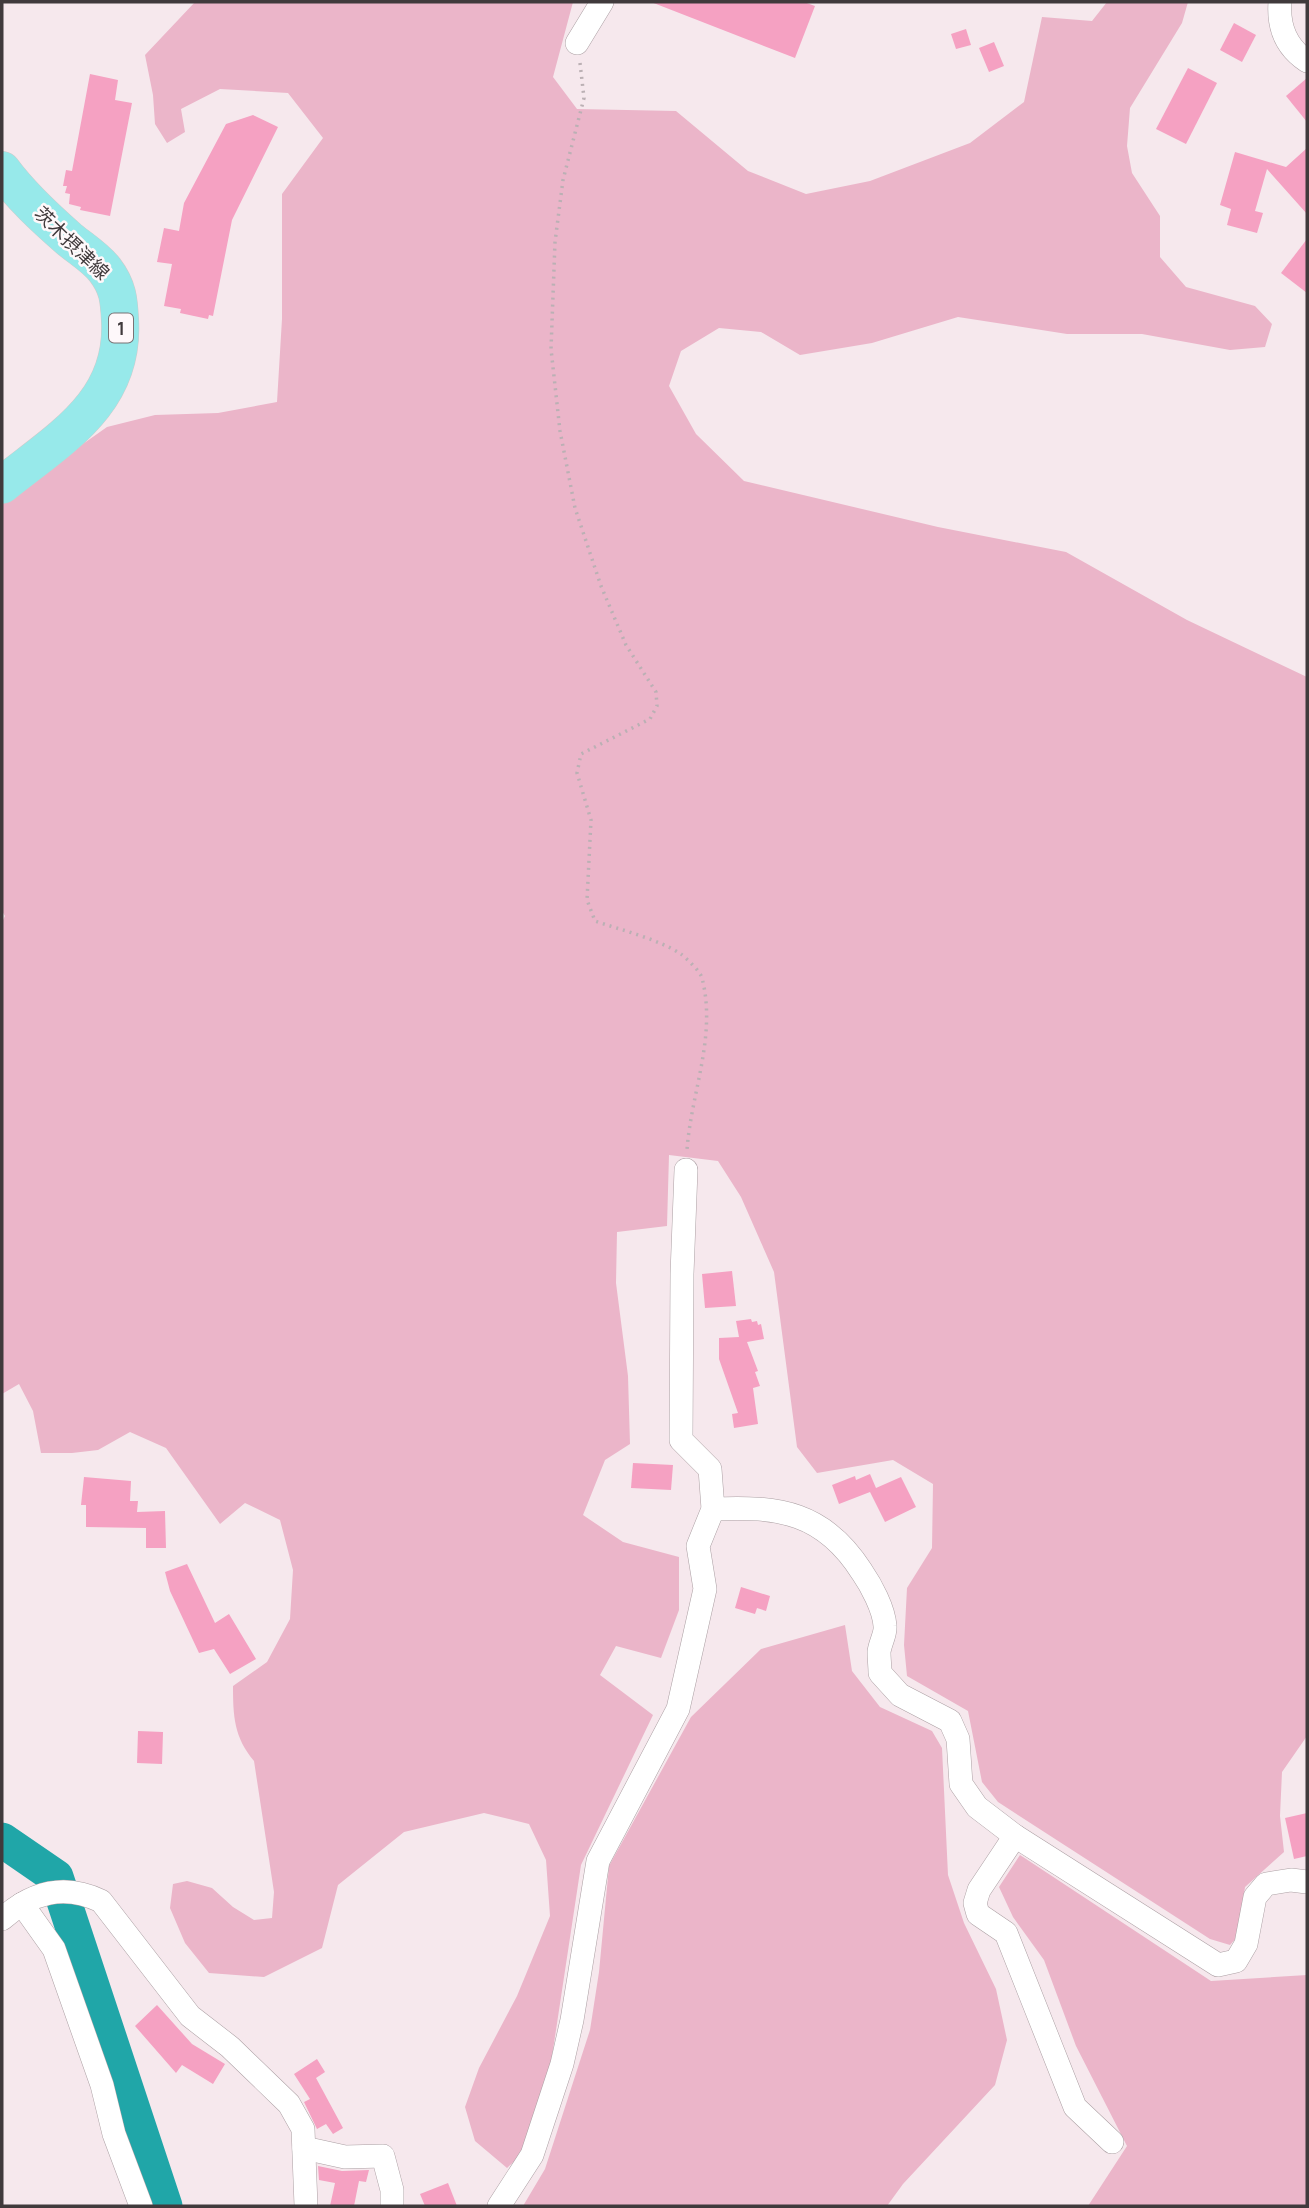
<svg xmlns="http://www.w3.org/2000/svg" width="1309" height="2208" viewBox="0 0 1309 2208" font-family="Manrope,'Noto Sans JP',sans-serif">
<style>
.green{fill:#ebb5c9}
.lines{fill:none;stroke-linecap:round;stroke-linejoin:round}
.river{stroke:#20a6a8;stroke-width:35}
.building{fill:#f5a1c2}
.street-casing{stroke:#aca0a4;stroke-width:24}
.primary-casing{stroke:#cdcccc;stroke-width:38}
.path{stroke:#bbb0b4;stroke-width:3.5;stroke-dasharray:2 5;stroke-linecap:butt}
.street{stroke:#fff;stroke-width:23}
.primary{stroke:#97e9ea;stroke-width:37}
.labels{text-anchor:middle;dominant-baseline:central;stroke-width:5;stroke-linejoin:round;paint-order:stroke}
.shield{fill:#fef8fa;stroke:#797375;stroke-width:2}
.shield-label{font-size:18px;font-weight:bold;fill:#403a3c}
.street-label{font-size:19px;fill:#403a3c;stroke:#fef8fa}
</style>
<rect width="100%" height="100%" fill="#f6e8ed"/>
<g class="green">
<path d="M 195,2 L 573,2 L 553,77 L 577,109 L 676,111 L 748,171 L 806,194 L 870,181 L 970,143 L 1024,102 L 1042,17 L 1092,21 L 1107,2 L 1188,2 L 1182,23 L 1130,108 L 1127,146 L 1132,173 L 1160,216 L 1160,257 L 1186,287 L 1255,306 L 1272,324 L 1265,347 L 1230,350 L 1142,334 L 1067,334 L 958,317 L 872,343 L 800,355 L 761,332 L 719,328 L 681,351 L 669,386 L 696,434 L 744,481 L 938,527 L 1066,552 L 1187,620 L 1307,677 L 1307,1736 L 1282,1772 L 1280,1816 L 1284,1852 L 1245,1887 L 1238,1936 L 1230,1945 L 1210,1939 L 998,1802 L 982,1782 L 968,1711 L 907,1676 L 904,1645 L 907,1588 L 932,1548 L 933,1484 L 893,1460 L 817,1473 L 797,1447 L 774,1272 L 741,1197 L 718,1161 L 669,1155 L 667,1226 L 617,1232 L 616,1283 L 628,1376 L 630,1444 L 605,1460 L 583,1515 L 623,1542 L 679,1557 L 679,1610 L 661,1658 L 616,1646 L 600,1675 L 653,1715 L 581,1865 L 551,2063 L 520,2156 L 507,2168 L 475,2141 L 465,2107 L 479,2068 L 517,1996 L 550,1916 L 546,1860 L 529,1824 L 484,1813 L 404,1832 L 338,1885 L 322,1948 L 264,1977 L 209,1973 L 185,1943 L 170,1908 L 173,1884 L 187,1881 L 212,1888 L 233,1907 L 254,1920 L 272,1918 L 274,1892 L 254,1761 C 234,1737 233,1716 233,1686 L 267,1662 L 290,1619 L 293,1570 L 280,1520 L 245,1503 L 220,1524 L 166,1448 L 130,1432 L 98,1450 L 72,1453 L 41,1453 L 33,1411 L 19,1384 L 2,1394 L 2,922 L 5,916 L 2,911 L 2,501 L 107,427 L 155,415 L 218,413 L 277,402 L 282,319 L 282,194 L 323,138 L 288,93 L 220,89 L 181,109 L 185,132 L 167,143 L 155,124 L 153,95 L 145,55 Z"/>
<polygon points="845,1625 852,1671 880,1707 932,1731 942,1748 948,1875 964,1923 996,1989 1007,2040 995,2085 903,2184 887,2206 523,2206 545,2169 590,2030 599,1972 609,1866 691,1717 761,1649"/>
<polygon points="1020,1855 1211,1981 1307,1975 1307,2206 1088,2206 1127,2146 1076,2046 1044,1960 1013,1917 999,1887"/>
</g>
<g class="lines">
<polyline class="river" points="2,1840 56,1877 165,2206"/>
</g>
<g class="building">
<polygon points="651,2 804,2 815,6 795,58"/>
<polygon points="1234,23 1256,35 1242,62 1220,50"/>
<polygon points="966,29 971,45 956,49 951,34"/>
<polygon points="994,42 1004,66 989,72 979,48"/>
<polygon points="1188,68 1217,83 1186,144 1156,129"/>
<polygon points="90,74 118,80 115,100 132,103 110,216 80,210 81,207 69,204 70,194 65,193 67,186 63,186 66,170 72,171"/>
<polygon points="1307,78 1307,122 1286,96"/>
<polygon points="253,115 278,127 232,220 213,316 209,315 208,319 180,313 181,309 164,306 172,264 157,262 164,228 179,231 184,203 226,124"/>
<polygon points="1307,148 1307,214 1267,169 1255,211 1263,213 1257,233 1227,225 1231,209 1220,205 1235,152 1286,167"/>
<polygon points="1307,239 1307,293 1281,273"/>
<polygon points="732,1271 736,1306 705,1308 702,1274"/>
<polygon points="751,1319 752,1322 757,1321 758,1325 761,1324 764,1339 747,1342 758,1371 755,1372 760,1386 753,1388 758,1424 734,1428 732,1414 738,1413 719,1359 719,1338 739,1337 736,1321"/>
<polygon points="633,1463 673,1465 671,1490 631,1488"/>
<polygon points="870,1474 876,1488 901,1477 916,1507 885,1522 870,1492 839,1504 832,1485 855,1476 856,1480"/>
<polygon points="84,1477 131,1481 130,1501 138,1501 137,1512 165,1511 166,1548 146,1548 146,1528 86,1527 86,1505 81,1505"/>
<polygon points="187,1564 215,1623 229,1614 256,1659 230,1674 214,1649 199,1653 170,1591 165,1572"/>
<polygon points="741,1587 770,1596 766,1611 757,1608 755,1614 735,1608"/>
<polygon points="138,1731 163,1732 162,1764 137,1763"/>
<polygon points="1307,1813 1307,1856 1294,1859 1285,1818"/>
<polygon points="157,2005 192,2044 225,2064 213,2084 182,2065 176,2073 135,2026"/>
<polygon points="317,2059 325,2072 316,2078 343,2128 333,2134 326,2124 317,2129 304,2102 310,2099 294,2074"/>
<polygon points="318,2166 342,2171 369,2170 366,2182 359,2181 354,2206 330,2206 335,2183 319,2180"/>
<polygon points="448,2183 457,2206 425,2206 420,2194"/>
</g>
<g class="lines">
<g class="street-casing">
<g id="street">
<path d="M 1280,2 C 1278,27 1286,47 1307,61"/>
<polyline points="577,43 602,2"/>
<path d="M 713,1509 C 779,1506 824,1512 862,1572 C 871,1585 884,1609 885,1626 C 886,1634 880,1643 879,1652 C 879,1659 880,1666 880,1673 L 900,1695 L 950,1721 L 958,1739 L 961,1784 L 977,1807 L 1015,1836 L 1218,1965 L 1236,1961 L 1246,1944 L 1255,1897 L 1266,1884 L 1291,1880 L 1307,1882"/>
<polyline points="1015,1836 979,1890 975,1903 978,1914 1006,1933 1075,2107 1112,2142"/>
<polyline points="22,1904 54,1949 102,2085 114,2134 141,2206"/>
<path d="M 2,1919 C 32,1892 64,1883 101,1901 L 190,2016 L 230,2047 L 289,2104 L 303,2129 L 306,2206"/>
<polyline points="304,2148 345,2157 383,2156 392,2190 392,2206"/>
<polyline points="499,2206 532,2155 562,2064 572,2020 598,1861 678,1709 705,1589 698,1546 713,1509 710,1469 681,1440 682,1274 686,1170"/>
</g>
</g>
<g class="primary-casing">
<path id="primary" d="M 2,170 C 21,196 45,218 69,239 C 81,249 96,258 105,270 C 118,287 119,300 120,320 C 125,403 59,439 2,485"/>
</g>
<path class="path" d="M 580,63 L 584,98 L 563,180 L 555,242 L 551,349 L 560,431 L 575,508 L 601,586 L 626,645 L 656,692 L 657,706 L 650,719 L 581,754 L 577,773 L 591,820 L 587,900 L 595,921 C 621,930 658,939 681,954 C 687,959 700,971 702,978 C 717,1036 691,1093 687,1150"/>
<use href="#street" class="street"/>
<use href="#primary" class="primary"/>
</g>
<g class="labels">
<rect class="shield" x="109" y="313.5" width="24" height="29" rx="5"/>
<g class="shield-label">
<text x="121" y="328">1</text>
</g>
<g class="street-label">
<text transform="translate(72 243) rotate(44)">茨木摂津線</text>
</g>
</g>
<rect width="1309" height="2208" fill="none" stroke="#403a3c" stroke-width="7"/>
</svg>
